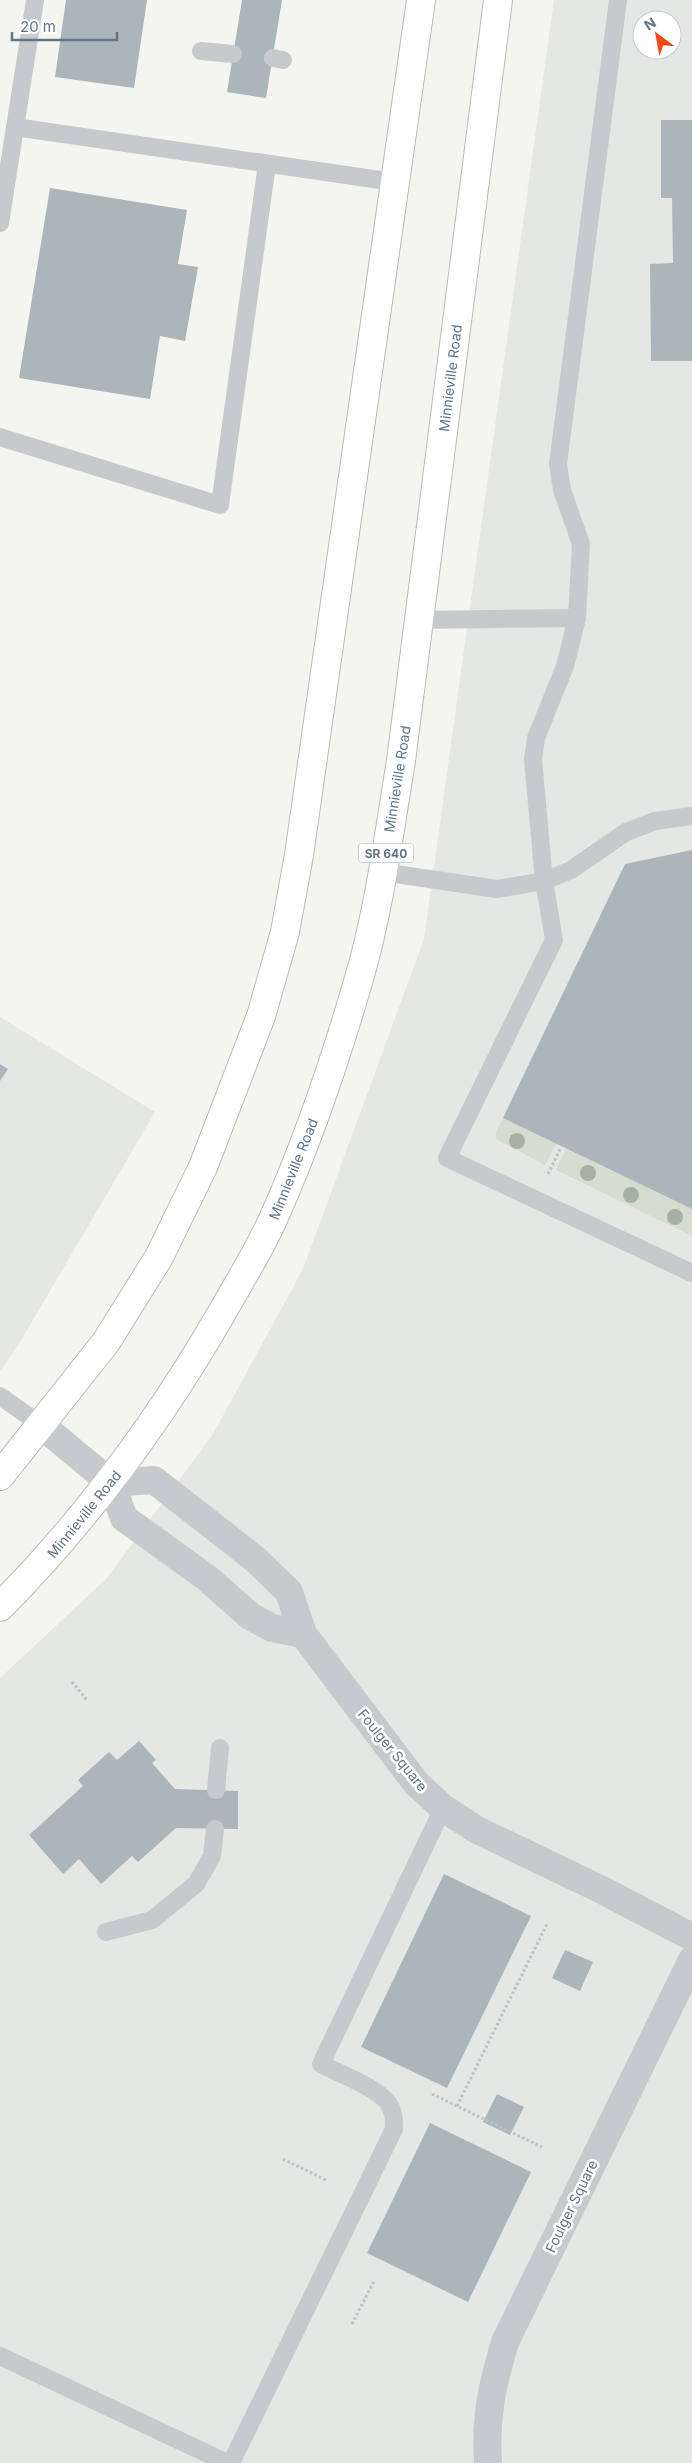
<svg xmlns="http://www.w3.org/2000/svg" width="692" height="2463" viewBox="0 0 692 2463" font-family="Inter,sans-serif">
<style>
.built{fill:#e5e7e4;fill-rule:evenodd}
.green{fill:#d5ddd1}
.building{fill:#acb5ba}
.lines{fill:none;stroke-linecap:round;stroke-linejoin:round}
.primary-casing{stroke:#b7bbbf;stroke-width:30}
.path{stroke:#bdc0c2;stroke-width:3;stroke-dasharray:2.5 2.5;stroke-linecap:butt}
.lane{stroke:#c7cacd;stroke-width:18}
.street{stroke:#c7cacd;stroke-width:28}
.primary{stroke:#fff;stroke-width:28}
.tree{fill:#a6b2a1}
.labels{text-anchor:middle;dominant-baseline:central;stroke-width:5;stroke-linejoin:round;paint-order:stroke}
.shield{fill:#fff;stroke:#909eaa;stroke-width:1}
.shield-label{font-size:12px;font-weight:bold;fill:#617585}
.street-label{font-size:14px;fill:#617585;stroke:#fff}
</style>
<rect width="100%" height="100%" fill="#f5f5f0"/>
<g class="built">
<path d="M 554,0 L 692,0 L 692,2463 L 0,2463 L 0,1678 L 107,1578 L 213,1434 L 303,1269 L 424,939 ZM 642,20 L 672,20 L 672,50 L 642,50 Z"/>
<polygon points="0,1017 155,1112 20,1342 0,1371"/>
</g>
<g class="green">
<polygon points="503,1118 556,1144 545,1165 496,1139 496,1132"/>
<polygon points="566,1149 692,1209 692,1236 556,1170"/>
</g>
<g class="building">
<polygon points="66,0 147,0 134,88 55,77"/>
<polygon points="242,0 282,0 266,98 227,92"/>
<polygon points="661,120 692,120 692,361 651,361 650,264 673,263 672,198 661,198"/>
<polygon points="50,188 187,210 178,264 198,267 185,341 160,336 150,399 19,378"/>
<polygon points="692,850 692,1209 503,1118 625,864"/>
<polygon points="0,1064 8,1069 0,1081"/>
<polygon points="139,1741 156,1760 152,1763 175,1789 238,1791 238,1829 176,1828 138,1862 132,1856 101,1884 79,1859 63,1874 29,1835 83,1786 78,1780 109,1752 117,1760"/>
<polygon points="444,1874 531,1916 447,2088 361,2047"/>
<polygon points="565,1950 593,1962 580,1991 552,1978"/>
<polygon points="497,2094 524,2107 510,2135 483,2122"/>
<polygon points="430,2123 531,2172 468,2302 367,2253"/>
</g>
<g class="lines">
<g class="primary-casing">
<g id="primary">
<polyline points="0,1476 106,1342 159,1257 203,1167 261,1016 285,932 299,855 421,0"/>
<path d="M 0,1607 C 89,1517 161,1419 224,1309 C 241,1279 260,1249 274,1217 C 308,1141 335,1061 358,982 C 379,912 389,833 401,761 L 498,0"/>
</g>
</g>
<g class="path">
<polyline points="548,1174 561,1147"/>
<polyline points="72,1682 88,1701"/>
<polyline points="432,2094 542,2147"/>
<polyline points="457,2106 548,1922"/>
<polyline points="283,2159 326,2180"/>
<polyline points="352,2324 374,2281"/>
</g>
<g class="lane">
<polyline points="618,0 558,464 562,490 581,544 577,618 565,666 536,738 533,759 544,881 554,940 447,1158 692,1273"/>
<polyline points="201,51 233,54"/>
<polyline points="273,58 283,60"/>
<polyline points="15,127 394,182"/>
<polyline points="0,223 35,0"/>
<polyline points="0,437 220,505 267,164"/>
<polyline points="419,620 577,618"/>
<polyline points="382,872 497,889 544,881 571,870 626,832 655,821 692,816"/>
<polyline points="0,1396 41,1425"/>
<polyline points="216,1790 220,1748"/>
<polyline points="106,1932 152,1920 196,1884 212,1856 215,1829"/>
<polyline points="0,2356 227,2463"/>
<path d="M 231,2463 L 394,2129 C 394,2119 394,2111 388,2103 C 378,2088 338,2073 321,2064 L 443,1808"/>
</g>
<g class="street">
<polyline points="41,1425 111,1483 124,1518 207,1578 250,1616 272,1628 303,1634"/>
<polyline points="111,1483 154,1480 255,1559 289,1592 303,1634 416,1783 443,1808 477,1830 602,1890 692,1937"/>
<path d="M 488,2463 C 485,2417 492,2386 505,2342 L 692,1960"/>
</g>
<use href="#primary" class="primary"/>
</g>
<g class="tree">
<circle cx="517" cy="1141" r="8"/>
<circle cx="588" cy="1173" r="8"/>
<circle cx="631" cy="1195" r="8"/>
<circle cx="675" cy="1217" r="8"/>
</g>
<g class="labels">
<rect class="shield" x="358.5" y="843.5" width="55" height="19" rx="4"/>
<g class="shield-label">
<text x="386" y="853">SR 640</text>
</g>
<g class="street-label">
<text transform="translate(450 378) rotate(-83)">Minnieville Road</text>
<text transform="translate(397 779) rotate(-81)">Minnieville Road</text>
<text transform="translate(293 1169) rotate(-68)">Minnieville Road</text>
<text transform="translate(84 1514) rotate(-51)">Minnieville Road</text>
<text transform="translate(393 1750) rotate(51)">Foulger Square</text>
<text transform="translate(571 2206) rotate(-64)">Foulger Square</text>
</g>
</g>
<g transform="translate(657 35) rotate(328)"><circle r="24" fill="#ffffff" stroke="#c0c8ce"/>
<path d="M0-4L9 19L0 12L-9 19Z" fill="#f54711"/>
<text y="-8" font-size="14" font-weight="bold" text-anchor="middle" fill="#617585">N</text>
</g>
<path d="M12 32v8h105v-8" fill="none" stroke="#617585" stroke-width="2.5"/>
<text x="20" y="32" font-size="15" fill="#617585" stroke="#ffffff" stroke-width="4" paint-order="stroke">20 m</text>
</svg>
